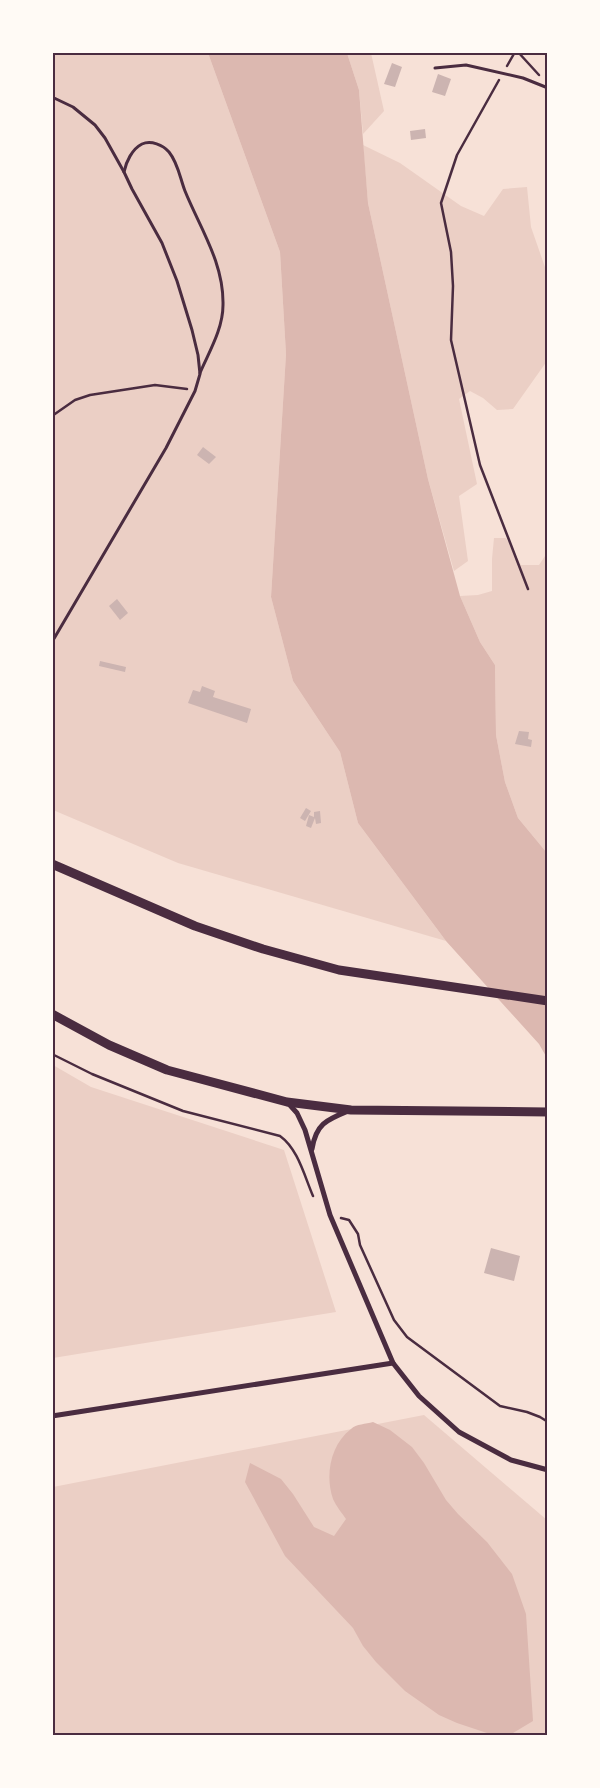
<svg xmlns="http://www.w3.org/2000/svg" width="600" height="1788" viewBox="0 0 600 1788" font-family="Ubuntu,sans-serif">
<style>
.green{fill:#ebcfc5}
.water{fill:#dcb8b0}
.building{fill:#ccb4b1}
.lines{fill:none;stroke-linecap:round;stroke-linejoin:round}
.path{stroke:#4a2c40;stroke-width:2.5}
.service{stroke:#4a2c40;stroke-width:3}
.minor{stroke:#4a2c40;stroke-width:5}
.secondary{stroke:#4a2c40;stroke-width:9}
.neatline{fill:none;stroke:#4a2c40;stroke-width:2}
</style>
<rect width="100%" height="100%" fill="#f7e1d7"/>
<g class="green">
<polygon points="52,53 208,53 280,252 286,354 271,597 293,681 340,752 358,823 446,941 178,863 53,810"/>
<polygon points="347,53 371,53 384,111 363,134 359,90"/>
<polygon points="363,145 400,163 461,206 484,216 503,189 527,187 531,227 547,273 547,361 513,409 497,410 483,398 470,391 459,399 477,484 459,496 468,561 454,571 428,479 368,203"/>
<polygon points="494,538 506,538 521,565 539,565 547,553 547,853 518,818 505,782 496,735 495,665 480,642 460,596 478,595 492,591 492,559"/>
<polygon points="53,1065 91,1087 284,1150 336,1312 53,1358"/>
<polygon points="424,1415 547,1520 547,1735 53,1736 53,1487"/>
</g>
<g class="water">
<polygon points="208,53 347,53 359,90 368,203 428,479 460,596 480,642 495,665 496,735 505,782 518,818 547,853 547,1058 539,1044 446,941 358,823 340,752 293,681 271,597 286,354 280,252"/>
<path d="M 373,1422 L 390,1430 L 412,1447 L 424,1463 L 446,1500 L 458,1514 L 487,1542 L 512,1574 L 526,1614 L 533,1721 L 513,1733 L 493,1735 L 457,1723 L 439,1715 L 405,1691 L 376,1662 L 363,1646 L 353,1628 L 285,1556 L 245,1482 L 250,1463 L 281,1479 L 293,1494 L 314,1527 L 334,1536 L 346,1519 C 342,1513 336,1506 333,1499 C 325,1476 330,1445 351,1429 C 356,1424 366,1424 373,1422 Z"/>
</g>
<g class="building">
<polygon points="392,63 402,67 395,87 384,84"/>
<polygon points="438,74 451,79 445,96 432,92"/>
<polygon points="425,129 426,138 411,140 410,131"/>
<polygon points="203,447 216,457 209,464 197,455"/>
<polygon points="117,599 128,613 120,620 109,606"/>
<polygon points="100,661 126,667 125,672 99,666"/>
<polygon points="202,686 215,691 213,697 251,709 247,723 188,703 193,690 200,692"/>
<polygon points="519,731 529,732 528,739 532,740 531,747 515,744"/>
<polygon points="306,808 311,811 305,821 300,818"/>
<polygon points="320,811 321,823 316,824 315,818 311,828 306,826 309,815 314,817 314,812"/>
<polygon points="491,1248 520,1256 514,1281 484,1273"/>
</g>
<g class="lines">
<g class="path">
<polyline points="518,52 539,75"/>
<polyline points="507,66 515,52"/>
<polyline points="499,80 457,155 441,203 451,252 453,286 451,340 480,465 528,589"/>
<polyline points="52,416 75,400 90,395 155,385 187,389"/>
<path d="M 52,1054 L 92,1074 L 183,1111 L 280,1136 C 298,1149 304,1175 313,1196"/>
<polyline points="341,1218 349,1220 358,1234 360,1245 394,1320 407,1337 500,1406 527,1412 540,1417 548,1422"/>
</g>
<g class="service">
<polyline points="435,68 466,65 523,78 548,88"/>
<polyline points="52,97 73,107 95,125 105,138 124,172 132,189 162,243 177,281 192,330 198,355 200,374 195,391 166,448 52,642"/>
<path d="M 124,172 C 126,162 132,149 142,144 C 151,140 163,145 169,152 C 178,163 180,178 185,191 C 200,228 224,263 223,305 C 223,329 209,352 200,373"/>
</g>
<g class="minor">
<polyline points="288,1103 297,1113 305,1130 330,1215 393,1363 419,1396 459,1432 511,1460 548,1470"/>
<path d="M 312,1149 C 316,1124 326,1120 348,1111"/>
<polyline points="52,1416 393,1363"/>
</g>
<g class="secondary">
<polyline points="52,864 195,926 263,949 339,970 548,1001"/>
<polyline points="52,1014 109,1045 167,1070 287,1102 351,1110 548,1112"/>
</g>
</g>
<rect width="600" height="1788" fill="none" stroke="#fffaf5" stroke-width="108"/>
<rect x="54" y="54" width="492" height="1680" class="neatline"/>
</svg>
